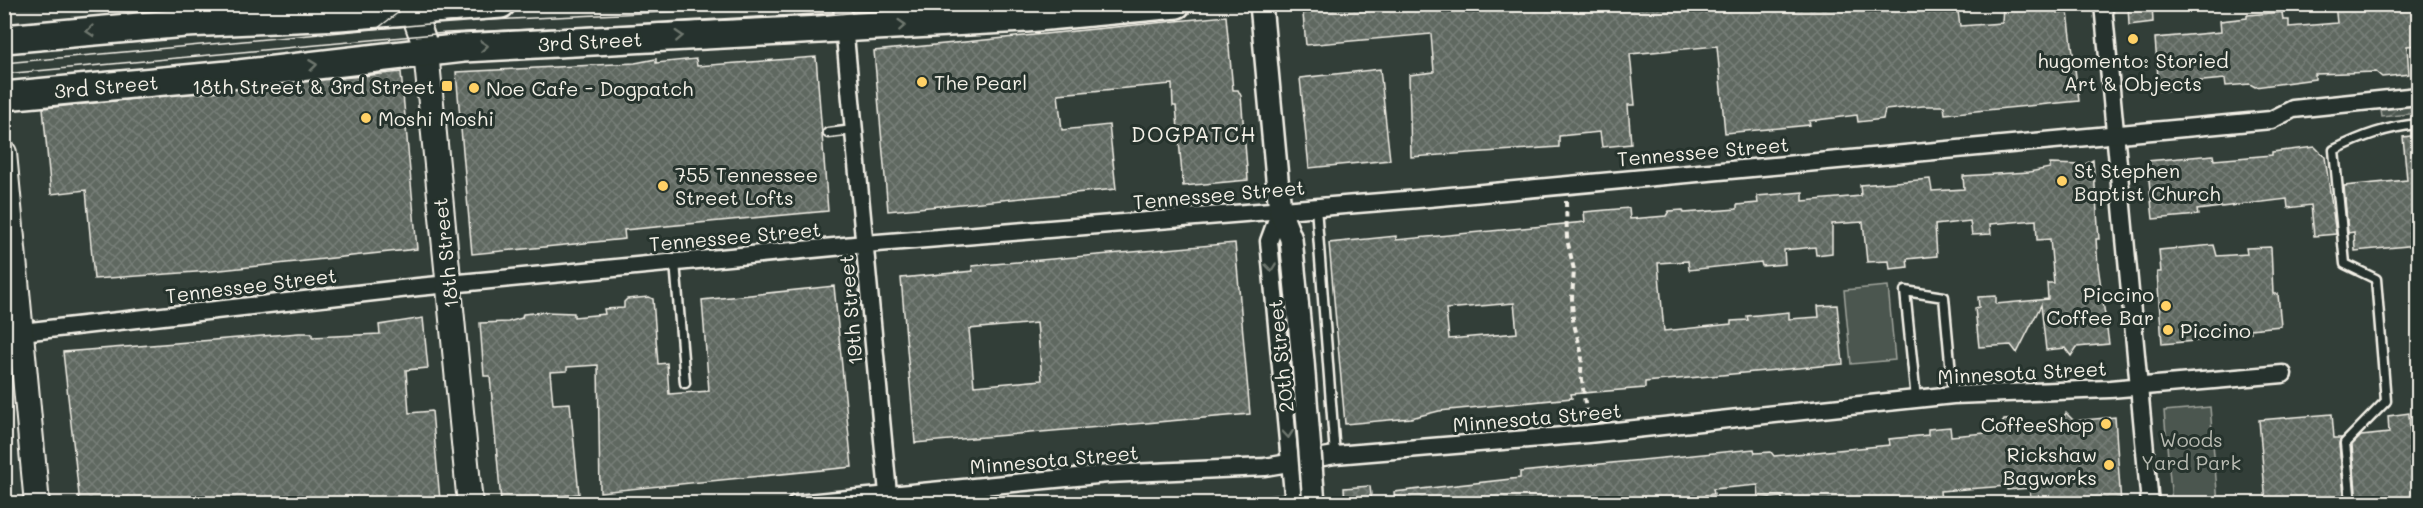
<svg xmlns="http://www.w3.org/2000/svg" width="2423" height="508" viewBox="0 0 2423 508" font-family="Mali,sans-serif">
<style>
.park{fill:#4c564f;stroke:#a0a49c;stroke-width:1.5}
.garden{fill:url(#garden-furrows);stroke:#a0a49c;stroke-width:1.5}
.building{fill:url(#building-cross-hatch);stroke:#f4f1e8;stroke-width:1.5;fill-rule:evenodd}
.lines{fill:none;stroke-linecap:round;stroke-linejoin:round}
.service-casing{stroke:#f4f1e8;stroke-width:13}
.minor-casing{stroke:#f4f1e8;stroke-width:21}
.tertiary-casing{stroke:#f4f1e8;stroke-width:26}
.secondary-casing{stroke:#f4f1e8;stroke-width:28}
.primary-casing{stroke:#f4f1e8;stroke-width:32}
.path{stroke:#f4f1e8;stroke-width:4;stroke-dasharray:6 4.5;stroke-linecap:butt}
.service{stroke:#26332d;stroke-width:8}
.minor{stroke:#26332d;stroke-width:16}
.tertiary{stroke:#26332d;stroke-width:21}
.secondary{stroke:#26332d;stroke-width:24}
.primary{stroke:#26332d;stroke-width:27}
.tram{stroke:#f4f1e8;stroke-width:1.5}
.tertiary-bridge-casing{stroke:#f4f1e8;stroke-width:26;stroke-linecap:butt}
.tertiary-bridge{stroke:#26332d;stroke-width:21}
.oneway{stroke:#6e766e}
.poi-dot{fill:#ffd166;stroke:#26332d;stroke-width:2}
.labels{text-anchor:middle;dominant-baseline:central;stroke-width:6;stroke-linejoin:round;paint-order:stroke}
.street-label{font-size:20px;fill:#f4f1e8;stroke:#26332d}
.poi-label{font-size:20px;fill:#f4f1e8;stroke:#26332d;text-anchor:start}
.park-label{font-size:20px;fill:#b9bbb2;stroke:#26332d}
.neighbourhood-label{font-size:21px;letter-spacing:1.5px;fill:#f4f1e8;stroke:#26332d}
</style>
<defs>
<pattern id="garden-furrows" width="10" height="10" patternUnits="userSpaceOnUse" patternTransform="scale(1.5)"><rect width="10" height="10" fill="#4c564f"/><path d="M-1 1l2-2M0 10L10 0M9 11l2-2" fill="none" stroke="#666f68"/></pattern>
<pattern id="building-cross-hatch" width="8" height="8" patternUnits="userSpaceOnUse" patternTransform="scale(1.5)"><rect width="8" height="8" fill="#5f6861"/><path d="M0 0l8 8M0 8l8-8" fill="none" stroke="#777e78"/></pattern>
</defs>
<rect width="100%" height="100%" fill="#323e38"/>
<filter id="ink" filterUnits="userSpaceOnUse"><feTurbulence type="fractalNoise" baseFrequency=".0167" numOctaves="2"/><feDisplacementMap in="SourceGraphic" scale="12" xChannelSelector="R" yChannelSelector="G"/><feConvolveMatrix kernelMatrix="1 2 1 2 8 2 1 2 1" color-interpolation-filters="sRGB"/></filter>
<g filter="url(#ink)">
<g class="park">
<polygon points="1888,286 1895,360 1851,364 1844,290"/>
<polygon points="2210,407 2218,503 2172,503 2164,411"/>
<polygon points="1285,494 1285,503 1198,503"/>
</g>
<polygon class="garden" points="2418,106 2418,113 2382,117 2381,110"/>
<g class="building">
<polygon points="1302,4 1957,4 1960,26 2002,23 2003,4 2057,4 2057,13 2068,12 2079,101 1945,114 1944,106 1923,106 1885,110 1883,119 1858,122 1857,115 1809,121 1810,125 1725,133 1717,46 1630,54 1635,105 1628,105 1631,144 1602,147 1600,132 1559,136 1559,147 1411,157 1409,75 1434,72 1431,34 1306,45"/>
<polygon points="2128,4 2152,4 2153,22 2129,25"/>
<polygon points="2335,4 2418,4 2418,45 2407,46 2409,74 2382,77 2376,72 2315,74 2315,79 2255,87 2250,84 2226,86 2225,79 2181,83 2182,90 2159,91 2155,38 2221,32 2220,21 2247,18 2247,15 2282,12 2283,20 2289,20 2289,27 2337,23"/>
<polygon points="1226,16 1233,90 1238,90 1241,96 1248,180 1183,186 1176,106 1173,106 1172,84 1058,94 1062,130 1109,125 1116,189 888,211 874,51"/>
<polygon points="816,57 828,211 624,230 625,239 472,254 456,72 635,63 656,59 656,63 696,59 697,66"/>
<polygon points="1380,69 1390,160 1309,168 1300,78"/>
<polygon points="401,72 417,249 211,271 94,279 86,190 51,194 43,108"/>
<polygon points="2418,135 2418,245 2355,251 2354,232 2348,233 2344,186 2407,180 2403,137"/>
<polygon points="2315,147 2325,157 2336,234 2314,236 2311,205 2288,208 2287,199 2197,210 2198,215 2153,219 2147,161 2213,155 2214,160 2272,155 2272,152"/>
<path d="M 2093,160 L 2098,225 L 2099,239 L 2096,239 L 2098,266 L 2109,344 L 2077,347 L 2071,356 L 2065,348 L 2046,350 L 2041,305 L 2017,353 L 2011,345 L 1979,347 L 1975,308 L 1979,307 L 1978,297 L 1996,296 L 1996,304 L 2048,299 L 2047,283 L 2054,283 L 2050,239 L 2037,240 L 2036,220 L 1990,224 L 1991,234 L 1972,235 L 1970,221 L 1935,225 L 1937,256 L 1907,259 L 1908,267 L 1890,269 L 1889,261 L 1867,262 L 1863,222 L 1832,224 L 1832,253 L 1816,255 L 1815,247 L 1784,250 L 1785,264 L 1762,266 L 1761,262 L 1689,270 L 1688,261 L 1658,263 L 1664,331 L 1731,324 L 1731,321 L 1748,320 L 1747,316 L 1789,312 L 1789,319 L 1819,317 L 1818,306 L 1837,305 L 1843,364 L 1645,382 L 1645,388 L 1571,394 L 1572,398 L 1439,411 L 1411,418 L 1345,424 L 1329,243 L 1396,236 L 1396,240 L 1585,222 L 1584,212 L 1629,208 L 1630,219 L 1666,216 L 1669,211 L 1683,210 L 1684,213 L 1737,209 L 1737,205 L 1758,203 L 1757,196 L 1803,192 L 1803,201 L 1861,196 L 1860,185 L 1930,179 L 1932,191 L 1964,189 L 1963,176 L 2029,172 L 2050,168 L 2050,164 L 2084,165 ZM 1514,303 L 1517,333 L 1449,339 L 1446,309 Z"/>
<path d="M 1235,243 L 1250,414 L 915,443 L 901,278 L 973,271 L 972,266 ZM 1037,323 L 1042,380 L 974,386 L 969,329 Z"/>
<polygon points="2214,245 2217,256 2247,254 2246,248 2271,247 2273,294 2278,294 2281,326 2250,329 2251,332 2206,337 2206,340 2162,344 2157,272 2161,272 2159,250"/>
<polygon points="834,286 852,467 600,492 598,365 567,367 567,371 550,372 553,404 570,403 579,494 501,502 490,376 484,376 480,323 508,322 522,318 523,314 545,312 574,313 574,317 605,314 604,309 624,308 624,302 627,299 649,297 653,299 658,364 667,363 669,394 709,391 702,300"/>
<polygon points="423,318 428,368 406,370 409,413 432,411 440,500 405,504 80,504 63,352 299,333 312,333 312,337 380,334 379,325"/>
<polygon points="2066,413 2074,421 2115,417 2121,504 2031,504 2030,488 2007,490 2007,486 1940,491 1941,501 1918,503 1917,500 1882,504 1782,504 1782,497 1759,499 1758,485 1713,489 1714,494 1705,495 1706,504 1665,504 1664,499 1609,504 1395,504 1394,492 1520,478 1520,472 1754,449 1755,453 1771,452 1774,456 1890,445 1889,439 1928,435 1928,429 1950,427 1951,436 1997,432 2004,420 2019,419 2026,425 2061,422"/>
<polygon points="2409,413 2410,431 2418,430 2418,504 2357,504 2352,445 2361,436 2389,433 2388,416"/>
<polygon points="2332,414 2334,438 2341,438 2339,444 2345,504 2266,504 2259,420"/>
<polygon points="1370,486 1372,504 1345,504 1344,488"/>
</g>
<g class="lines">
<g class="service-casing">
<g id="service">
<polyline points="828,133 854,130"/>
<polyline points="1316,207 1335,455"/>
<polyline points="675,262 685,383"/>
<polyline points="1916,399 1905,291 1944,297 1953,395"/>
<path d="M 2351,504 L 2345,443 L 2386,401 L 2376,279 L 2345,264 L 2334,150 C 2362,136 2387,127 2418,124"/>
</g>
</g>
<g class="minor-casing">
<g id="minor">
<polyline points="842,4 889,504"/>
<polyline points="2103,4 2150,504"/>
<polyline points="1280,211 1269,241 1294,504"/>
<polyline points="22,332 418,287 865,244 1418,199 2271,120 2293,109 2418,96"/>
<polyline points="796,504 1108,474 1265,467 1335,455 1588,434 1953,395 2110,389 2283,374"/>
</g>
</g>
<g class="tertiary-casing">
<polyline id="tertiary" points="1261,4 1280,211 1291,239 1303,361"/>
</g>
<g class="secondary-casing">
<g id="secondary">
<path d="M 414,10 C 416,26 424,36 426,52 L 470,504"/>
<polyline points="4,153 37,504"/>
</g>
</g>
<g class="primary-casing">
<g id="primary">
<polyline points="4,39 185,23 339,16 501,4"/>
<polyline points="4,96 239,74 463,48 1026,18 1177,4"/>
</g>
</g>
<polyline class="path" points="1566,201 1567,239 1574,270 1572,298 1573,320 1582,355 1581,372 1587,419"/>
<use href="#service" class="service"/>
<use href="#minor" class="minor"/>
<use href="#tertiary" class="tertiary"/>
<use href="#secondary" class="secondary"/>
<use href="#primary" class="primary"/>
<g class="tram">
<polyline points="378,28 399,12 403,4"/>
<polyline points="4,63 450,22 835,4"/>
<polyline points="4,74 446,33 816,16 946,4"/>
</g>
<g class="tertiary-bridge-casing">
<polyline id="tertiary-bridge" points="1303,361 1314,504"/>
</g>
<use href="#tertiary-bridge" class="tertiary-bridge"/>
</g>
<defs><path id="oneway-chevron" d="M-2-3.5L2.5 0L-2 3.5" fill="none" stroke-width="1.6" stroke-linecap="round" stroke-linejoin="round" transform="scale(1.5)"/></defs>
<g class="oneway">
<use href="#oneway-chevron" transform="translate(902 25) rotate(-4)"/>
<use href="#oneway-chevron" transform="translate(90 31) rotate(175)"/>
<use href="#oneway-chevron" transform="translate(679 36) rotate(-3)"/>
<use href="#oneway-chevron" transform="translate(484 46) rotate(-4)"/>
<use href="#oneway-chevron" transform="translate(313 65) rotate(-7)"/>
<use href="#oneway-chevron" transform="translate(1271 267) rotate(84)"/>
<use href="#oneway-chevron" transform="translate(1288 434) rotate(85)"/>
</g>
</g>
<g class="poi-dot">
<circle cx="2133" cy="39" r="6"/>
<circle cx="922" cy="82" r="6"/>
<rect x="441" y="80" width="12" height="12" rx="3"/>
<circle cx="474" cy="88" r="6"/>
<circle cx="366" cy="118" r="6"/>
<circle cx="2062" cy="181" r="6"/>
<circle cx="663" cy="186" r="6"/>
<circle cx="2166" cy="306" r="6"/>
<circle cx="2168" cy="330" r="6"/>
<circle cx="2106" cy="424" r="6"/>
<circle cx="2109" cy="465" r="6"/>
</g>
<g class="labels">
<g class="street-label">
<text transform="translate(590 41) rotate(-3)">3rd Street</text>
<text transform="translate(106 86) rotate(-5)">3rd Street</text>
<text transform="translate(1703 151) rotate(-5)">Tennessee Street</text>
<text transform="translate(1219 194) rotate(-5)">Tennessee Street</text>
<text transform="translate(735 236) rotate(-5)">Tennessee Street</text>
<text transform="translate(445 253) rotate(-96)">18th Street</text>
<text transform="translate(251 285) rotate(-7)">Tennessee Street</text>
<text transform="translate(850 310) rotate(-95)">19th Street</text>
<text transform="translate(1280 356) rotate(-96)">20th Street</text>
<text transform="translate(2022 372) rotate(-3)">Minnesota Street</text>
<text transform="translate(1537 417) rotate(-5)">Minnesota Street</text>
<text transform="translate(1054 459) rotate(-5)">Minnesota Street</text>
</g>
<g class="poi-label">
<text x="2133" y="60" text-anchor="middle">hugomento: Storied<tspan x="2133" dy="23">Art &amp; Objects</tspan></text>
<text x="934" y="82">The Pearl</text>
<text x="435" y="86" text-anchor="end">18th Street &amp; 3rd Street</text>
<text x="486" y="88">Noe Cafe - Dogpatch</text>
<text x="378" y="118">Moshi Moshi</text>
<text x="2074" y="170">St Stephen<tspan x="2074" dy="23">Baptist Church</tspan></text>
<text x="675" y="174">755 Tennessee<tspan x="675" dy="23">Street Lofts</tspan></text>
<text x="2154" y="294" text-anchor="end">Piccino<tspan x="2154" dy="23">Coffee Bar</tspan></text>
<text x="2180" y="330">Piccino</text>
<text x="2094" y="424" text-anchor="end">CoffeeShop</text>
<text x="2097" y="454" text-anchor="end">Rickshaw<tspan x="2097" dy="23">Bagworks</tspan></text>
</g>
<g class="park-label">
<text x="2191" y="439">Woods<tspan x="2191" dy="23">Yard Park</tspan></text>
</g>
<g class="neighbourhood-label">
<text x="1194" y="133">DOGPATCH</text>
</g>
</g>
<rect width="2423" height="508" fill="none" stroke="#26332d" stroke-width="24"/>
<rect x="12" y="12" width="2399" height="484" fill="none" stroke="#f4f1e8" stroke-width="2" filter="url(#ink)"/>
</svg>
